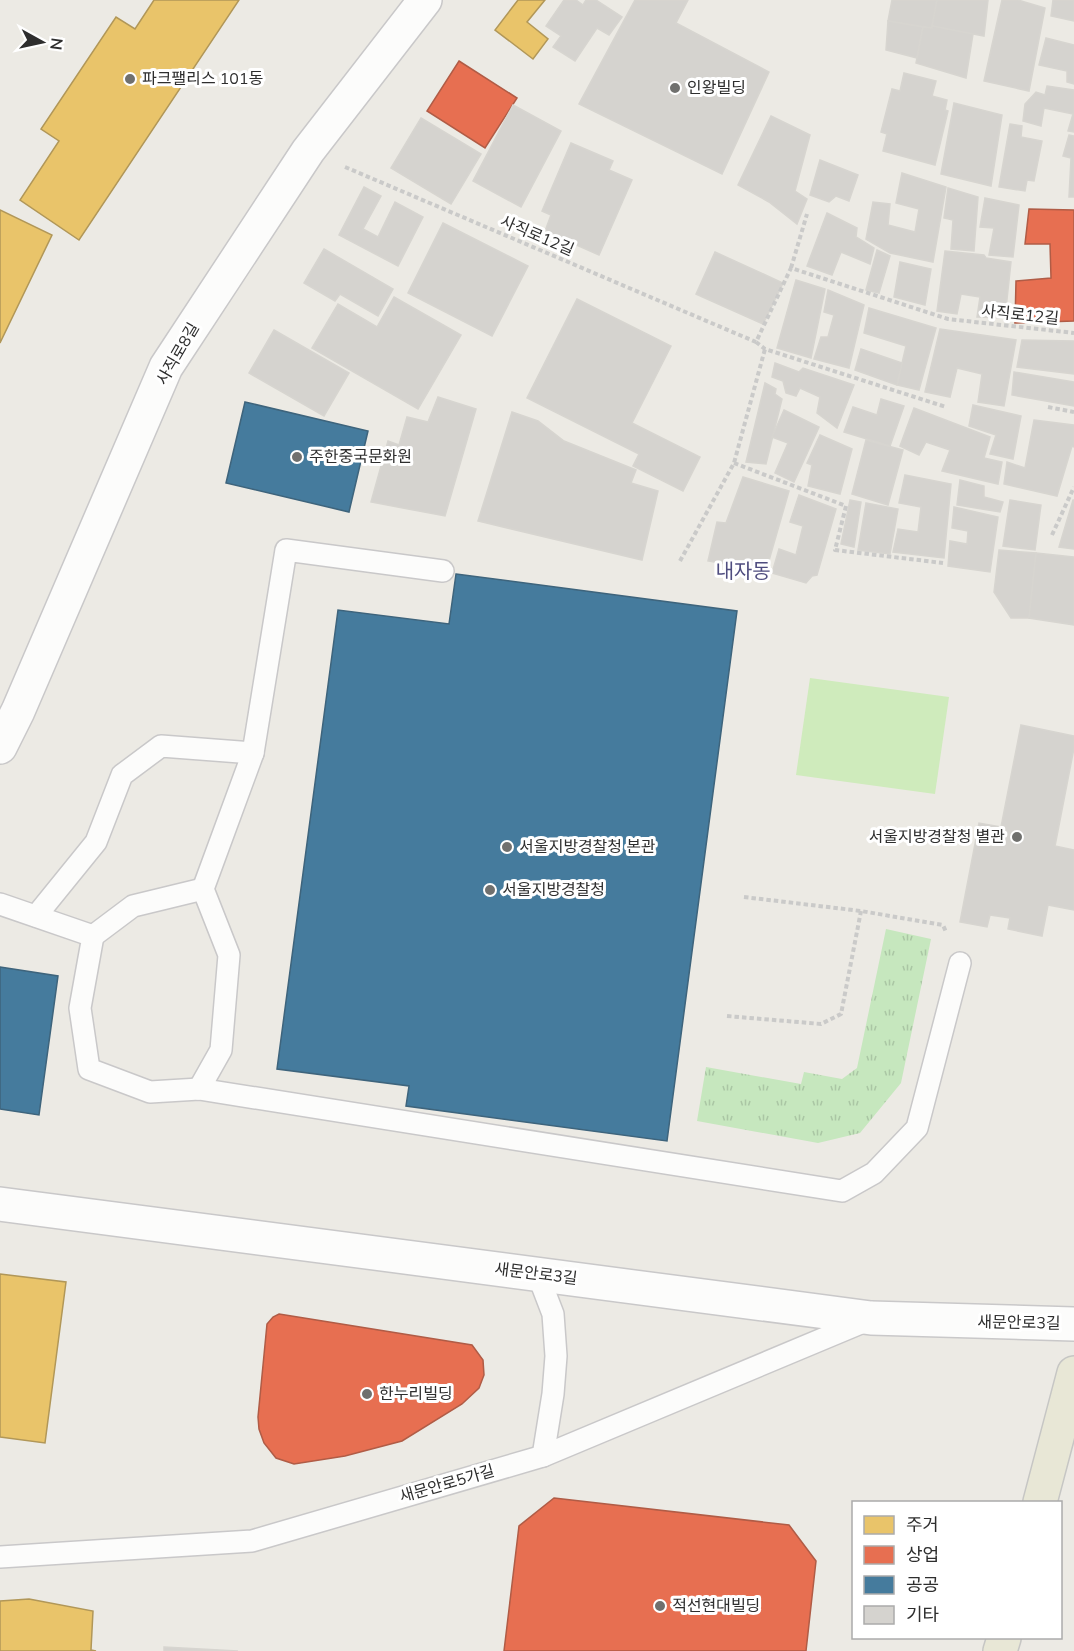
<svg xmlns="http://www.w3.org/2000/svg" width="1074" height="1651" viewBox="0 0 1074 1651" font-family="'Nunito Sans','Noto Sans KR',sans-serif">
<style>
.grass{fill:url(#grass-tufts)}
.pitch{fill:#cfebbc}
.homes{fill:#e9c46a;stroke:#b19758;stroke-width:1.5}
.shops{fill:#e76f51;stroke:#b05c46;stroke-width:1.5}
.public{fill:#457b9d;stroke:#3e647c;stroke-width:1.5}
.building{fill:#d5d3cf;stroke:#d7d5d0;stroke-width:1.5}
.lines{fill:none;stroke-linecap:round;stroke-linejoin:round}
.lane-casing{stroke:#c9c8c9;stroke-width:24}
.street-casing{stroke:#c9c8c9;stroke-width:36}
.secondary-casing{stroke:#c9c8c9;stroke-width:36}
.primary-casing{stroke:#c6c6c4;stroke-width:36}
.path{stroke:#cacac9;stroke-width:4;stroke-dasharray:4.5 3;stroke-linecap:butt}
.lane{stroke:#fcfcfb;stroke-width:21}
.street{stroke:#fcfcfb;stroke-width:33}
.secondary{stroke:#fcfcfb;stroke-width:33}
.primary{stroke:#e8e7d6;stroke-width:33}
.poi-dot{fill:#70706e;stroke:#fff;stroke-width:2}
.labels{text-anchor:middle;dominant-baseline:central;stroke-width:6;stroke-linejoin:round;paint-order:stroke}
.poi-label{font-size:16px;fill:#2e2e2e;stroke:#fff;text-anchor:start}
.street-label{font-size:16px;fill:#2e2e2e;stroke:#fff}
.quarter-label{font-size:20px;fill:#4f4d7f;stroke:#fff}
</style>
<defs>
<pattern id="grass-tufts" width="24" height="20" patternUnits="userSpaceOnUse" patternTransform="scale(1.5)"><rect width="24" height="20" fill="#c6e7be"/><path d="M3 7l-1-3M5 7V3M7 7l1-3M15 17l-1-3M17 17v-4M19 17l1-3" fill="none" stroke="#aac6a4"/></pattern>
</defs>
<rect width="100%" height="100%" fill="#eceae4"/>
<polygon class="grass" points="886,929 931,939 901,1083 860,1133 818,1143 697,1121 706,1067 801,1084 804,1072 842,1079 857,1068"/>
<polygon class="pitch" points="810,678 949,697 935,794 796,775"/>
<g class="homes">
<polygon points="154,0 239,0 79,240 20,200 59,141 41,129 116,17 135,29"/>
<polygon points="518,0 545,0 527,22 548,39 533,59 495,30"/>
<polygon points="0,210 52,235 0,343"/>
<polygon points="0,1274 66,1282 45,1443 0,1437"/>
<polygon points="29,1599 93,1611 91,1650 96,1651 0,1651 0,1601"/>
</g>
<g class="shops">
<polygon points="459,61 517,98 485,148 427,111"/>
<polygon points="1029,209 1074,210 1074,321 1015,323 1016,281 1051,278 1050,244 1025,244"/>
<polygon points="279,1314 472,1345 483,1360 484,1375 479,1388 462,1404 402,1441 345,1456 294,1464 276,1458 264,1443 259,1429 258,1417 267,1324 273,1317"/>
<polygon points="554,1498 789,1525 816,1561 806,1651 504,1651 519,1526"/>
</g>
<g class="public">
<polygon points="245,402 368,431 349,512 226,483"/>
<polygon points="456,574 737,611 667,1141 406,1106 409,1086 277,1069 338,610 449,624"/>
<polygon points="0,967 58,976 39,1115 0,1109"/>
</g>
<g class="building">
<polygon points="564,0 576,0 583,5 586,0 596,0 622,17 609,35 597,28 575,61 553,47 561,36 546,26"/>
<polygon points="635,0 688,0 676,23 769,72 722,174 579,104"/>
<polygon points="892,0 937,0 932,28 888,21"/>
<polygon points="937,0 988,0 984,36 932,26"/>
<polygon points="1002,0 1018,0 1045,8 1029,91 984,81"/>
<polygon points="1053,0 1074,0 1074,21 1051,16"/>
<polygon points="888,21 923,27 917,58 886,50"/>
<polygon points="932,26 973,34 966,78 916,63 923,27 932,28"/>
<polygon points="1046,38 1074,45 1074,84 1067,82 1067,71 1039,65"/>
<polygon points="904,73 936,81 932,96 947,100 945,110 948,111 935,165 883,151 887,134 881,132 892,89 900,91"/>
<polygon points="1047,86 1074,90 1074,132 1068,131 1073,114 1044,108 1041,126 1023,121 1025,104 1036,92 1045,95"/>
<polygon points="954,103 1002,115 991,186 941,174"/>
<polygon points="513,105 561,131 521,207 473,181"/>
<polygon points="771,116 810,135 795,191 807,199 797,224 769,202 738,185"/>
<polygon points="421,118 481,154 451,204 391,168"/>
<polygon points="1010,124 1022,126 1021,137 1042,141 1034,181 1027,180 1025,191 999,187"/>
<polygon points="1069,135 1074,136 1074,197 1069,197 1071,158 1063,156"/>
<polygon points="571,143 613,161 609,170 632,180 599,255 545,231 551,215 542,211"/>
<polygon points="820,160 858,175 849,201 836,196 829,202 810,195"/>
<polygon points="902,173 946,187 933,262 890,253 866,239 873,202 890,204 888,225 915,232 919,209 896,203"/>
<polygon points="364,187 381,196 363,229 378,237 395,202 423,217 398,266 339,235"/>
<polygon points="948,188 978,197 974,251 951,249 953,220 944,218"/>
<polygon points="985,198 1019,205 1013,257 989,255 994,228 980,227"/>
<polygon points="827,213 857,228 856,237 874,248 870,264 841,252 832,275 807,266"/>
<polygon points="443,223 528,266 492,336 408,293"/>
<polygon points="324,249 393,289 378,316 340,294 335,301 304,283"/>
<polygon points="877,250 890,256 879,293 866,290"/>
<polygon points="945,251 984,255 986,258 1011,262 1005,318 977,317 980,297 961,294 957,314 937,311"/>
<polygon points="715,252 783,283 763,324 696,294"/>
<polygon points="900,262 931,269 925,305 894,297"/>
<polygon points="796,280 825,289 811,358 777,348"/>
<polygon points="828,290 864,305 849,368 814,359 821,337 828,337 834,315 824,312"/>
<polygon points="394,297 461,335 418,409 312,348 338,304 377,327"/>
<polygon points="577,299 671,346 632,423 700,457 683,491 633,466 639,454 527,398"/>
<polygon points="869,308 936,328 919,390 897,385 906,346 864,333"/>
<polygon points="940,329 1016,340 1004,406 978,402 982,374 957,368 950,397 925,392"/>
<polygon points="274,330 349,373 324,416 249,373"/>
<polygon points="1022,340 1074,341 1074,374 1017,367"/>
<polygon points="861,349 902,363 897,385 855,370"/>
<polygon points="775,363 799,372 803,368 854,385 837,428 817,413 820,397 800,388 796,396 786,393 783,381 772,377"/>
<polygon points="1014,372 1074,382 1074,406 1012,395"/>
<polygon points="765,383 776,389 775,394 782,399 766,464 746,462"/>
<polygon points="438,397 476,409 445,516 371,502 388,441 399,445 407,417 428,422"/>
<polygon points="881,399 904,406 890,446 844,432 853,407 877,415"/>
<polygon points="973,405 1021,416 1013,459 990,454 996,435 969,426"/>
<polygon points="914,408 990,437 984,458 1002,462 998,484 942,471 950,450 926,442 919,455 900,446"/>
<polygon points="784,410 819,427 794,482 775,473 788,443 772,437"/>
<polygon points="512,412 538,421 564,441 636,470 631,483 658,491 642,560 478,521"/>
<polygon points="1034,420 1074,425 1074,447 1072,446 1057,496 1004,484 1007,462 1025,468"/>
<polygon points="820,435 852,449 840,494 808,486 812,465 807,463"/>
<polygon points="866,440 903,450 888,505 852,494"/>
<polygon points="905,475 951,484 944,558 893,552 898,529 918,532 921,507 899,503"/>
<polygon points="743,477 789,491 766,571 708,561 717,522 726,523"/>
<polygon points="960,480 984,486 984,497 1003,502 1000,512 957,505"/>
<polygon points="799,495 836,509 817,575 812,576 806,583 772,573 779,549 796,555 803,526 790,522"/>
<polygon points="850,500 861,502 854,547 841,544"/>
<polygon points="1010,500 1041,505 1035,550 1003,546"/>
<polygon points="1073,500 1074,500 1074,549 1059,547"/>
<polygon points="866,503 898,509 890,554 858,550"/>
<polygon points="954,507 998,517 990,572 948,566 950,541 967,544 968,531 952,528"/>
<polygon points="999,550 1036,553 1029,618 1011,618 994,592"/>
<polygon points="1036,553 1074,557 1074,625 1029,618"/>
<polygon points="1021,725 1074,736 1074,748 1055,846 1074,850 1074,910 1048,905 1042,936 1008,929 1010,918 990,915 987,927 960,922 979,823 1001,827"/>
<polygon points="164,1647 238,1651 164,1651"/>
</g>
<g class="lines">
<g class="lane-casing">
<g id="lane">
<polyline points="0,904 93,936 80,1008 89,1069 150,1092 199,1089 842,1191 874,1173 917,1128 960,963"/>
<polyline points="36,916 96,842 122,775 161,746 253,753"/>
<polyline points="93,936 133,906 203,889"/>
<polyline points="199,1089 221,1050 229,955 203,889 253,753 286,550 443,571"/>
<polyline points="538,1275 553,1314 556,1356 553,1394 543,1456"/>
<polyline points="0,1557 252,1541 543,1456 868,1320"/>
</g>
</g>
<g class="street-casing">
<polyline id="street" points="0,1204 871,1318 1074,1324"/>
</g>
<g class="secondary-casing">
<polyline id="secondary" points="0,747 18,711 166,367 308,151 425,0"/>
</g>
<g class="primary-casing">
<g id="primary">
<polyline points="1040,1502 1074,1373"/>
<polyline points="1000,1651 1004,1638"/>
</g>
</g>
<g class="path">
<polyline points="345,167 756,342 791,268 948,319 1074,333"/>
<polyline points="791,268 807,214"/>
<polyline points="756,342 765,349 946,407"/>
<polyline points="1048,407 1074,412"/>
<polyline points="734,463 846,506 835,550 943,563"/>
<polyline points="1052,535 1074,487"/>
<polyline points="680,561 734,463 765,349"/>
<polyline points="744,897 861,911 943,925 946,932"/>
<polyline points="727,1016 821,1024 841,1014 861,911"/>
</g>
<use href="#lane" class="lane"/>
<use href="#street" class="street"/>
<use href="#secondary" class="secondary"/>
<use href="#primary" class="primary"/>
</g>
<g class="poi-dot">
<circle cx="130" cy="79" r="6"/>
<circle cx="675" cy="88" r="6"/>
<circle cx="297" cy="457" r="6"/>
<circle cx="1017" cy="837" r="6"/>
<circle cx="507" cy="847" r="6"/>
<circle cx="490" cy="890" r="6"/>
<circle cx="367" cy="1394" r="6"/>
<circle cx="660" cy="1606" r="6"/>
</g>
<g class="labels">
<g class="poi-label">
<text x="142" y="79">파크팰리스 101동</text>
<text x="687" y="88">인왕빌딩</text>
<text x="309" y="457">주한중국문화원</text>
<text x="1005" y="837" text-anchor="end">서울지방경찰청 별관</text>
<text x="519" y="847">서울지방경찰청 본관</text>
<text x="502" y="890">서울지방경찰청</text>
<text x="379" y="1394">한누리빌딩</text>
<text x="672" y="1606">적선현대빌딩</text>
</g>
<g class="street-label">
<text transform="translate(537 236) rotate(23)">사직로12길</text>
<text transform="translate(1020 315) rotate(6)">사직로12길</text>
<text transform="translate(178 354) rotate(-60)">사직로8길</text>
<text transform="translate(536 1274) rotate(7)">새문안로3길</text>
<text transform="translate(1019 1323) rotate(1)">새문안로3길</text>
<text transform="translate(447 1484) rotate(-16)">새문안로5가길</text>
</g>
<g class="quarter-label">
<text x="743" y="571">내자동</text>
</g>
</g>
<rect x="852" y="1501" width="210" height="138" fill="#ffffff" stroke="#ababab" stroke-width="1.5"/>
<rect x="864" y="1516" width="30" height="18" fill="#e9c46a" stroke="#ababab" stroke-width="1.5"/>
<text x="906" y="1531" font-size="18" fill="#2e2e2e">주거</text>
<rect x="864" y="1546" width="30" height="18" fill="#e76f51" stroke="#ababab" stroke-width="1.5"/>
<text x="906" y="1561" font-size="18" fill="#2e2e2e">상업</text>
<rect x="864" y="1576" width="30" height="18" fill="#457b9d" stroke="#ababab" stroke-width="1.5"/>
<text x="906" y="1591" font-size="18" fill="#2e2e2e">공공</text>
<rect x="864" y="1606" width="30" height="18" fill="#d5d3cf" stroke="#ababab" stroke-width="1.5"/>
<text x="906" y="1621" font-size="18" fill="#2e2e2e">기타</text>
<g transform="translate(42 42) rotate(98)" stroke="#ffffff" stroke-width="4.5" paint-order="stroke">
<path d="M0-4.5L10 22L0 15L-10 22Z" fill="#2e2e2e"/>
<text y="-9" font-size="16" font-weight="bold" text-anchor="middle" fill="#2e2e2e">N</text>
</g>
</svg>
